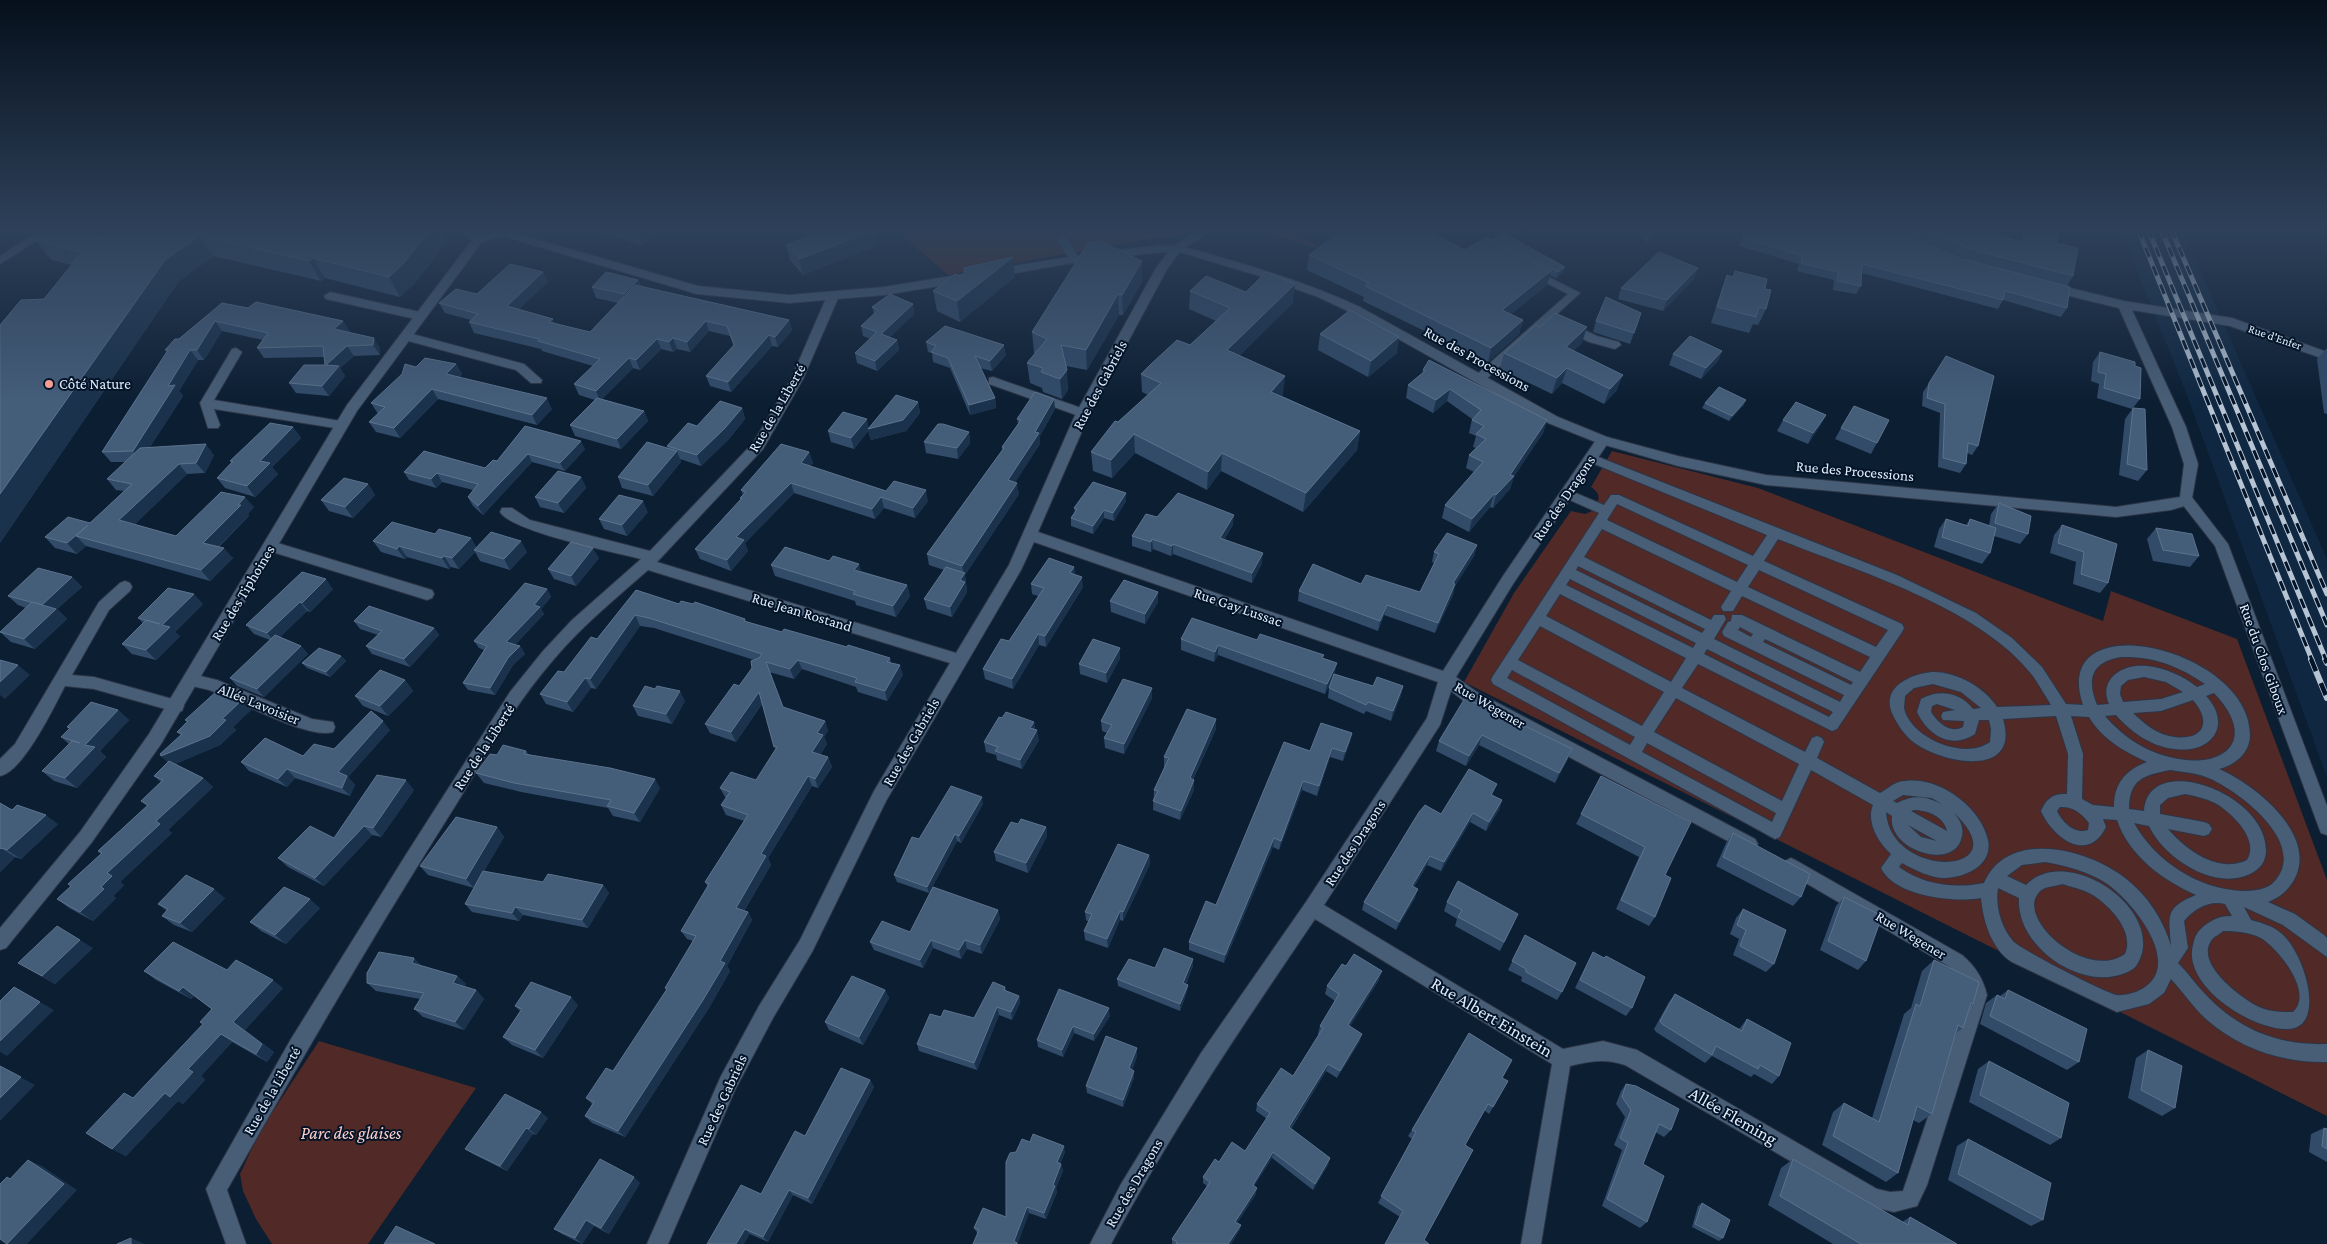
<svg xmlns="http://www.w3.org/2000/svg" width="2327" height="1244" viewBox="0 0 2327 1244" font-family="'Crimson Pro',serif">
<style>
.built{fill:#0f2741}
.green{fill:#512926}
.lines{fill:none;stroke-linecap:round;stroke-linejoin:round}
.lane-casing{stroke:#2d3546;stroke-width:2}
.street-casing{stroke:#2d3546;stroke-width:2}
.secondary-casing{stroke:#2d3546;stroke-width:2}
.lane{fill:#485e76;fill-rule:evenodd}
.street{fill:#485e76;fill-rule:evenodd}
.secondary{fill:#485e76;fill-rule:evenodd}
.rail-far1-casing{stroke:#b6c4d4;stroke-width:5}
.rail-casing{stroke:#b6c4d4;stroke-width:6}
.rail-far1{stroke:#031428;stroke-width:3;stroke-dasharray:10;stroke-linecap:butt}
.rail{stroke:#031428;stroke-width:4.5;stroke-dasharray:13;stroke-linecap:butt}
.wall{fill:#314b69}
.shaded-wall{fill:#1a324c}
.building{fill:#445d79;stroke:#5d738d}
.poi-dot{fill:#f59c93;stroke:#031428;stroke-width:2}
.labels{text-anchor:middle;dominant-baseline:central;stroke-width:4;stroke-linejoin:round;paint-order:stroke}
.far-street-label{font-size:12px;fill:#e1edfc;stroke:#031428}
.street-label{font-size:15px;fill:#e1edfc;stroke:#031428}
.poi-label{font-size:15px;fill:#e1edfc;stroke:#031428;text-anchor:start}
.near-street-label{font-size:18px;fill:#e1edfc;stroke:#031428}
.near-park-label{font-size:18px;font-style:italic;fill:#ffcec9;stroke:#031428}
</style>
<rect width="100%" height="100%" fill="#0b1e32"/>
<polygon class="built" points="2120,229 2182,229 2327,559 2327,777 2185,390"/>
<g class="green">
<polygon points="895,229 1191,229 1178,237 1160,237 948,275"/>
<polygon points="1264,229 1280,229 1317,245 1315,248 1262,231"/>
<path d="M 1612,451 L 1758,488 L 2103,621 L 2111,591 L 2237,639 L 2327,880 L 2327,1116 L 1464,682 L 1514,593 L 1571,511 L 1585,514 L 1594,510 C 1599,501 1602,494 1591,487 Z"/>
<polygon points="319,1041 476,1088 368,1244 272,1244 256,1219 243,1191 240,1174 260,1131"/>
</g>
<g class="lines">
<g class="lane-casing">
<g id="lane">
<polygon points="1062,236 1066,237 1080,260 1079,262 1075,263 1071,262 1057,239"/>
<polygon points="1531,268 1580,293 1483,382 1475,382 1475,376 1568,294 1527,273 1526,271"/>
<polygon points="1569,323 1597,336 1619,342 1621,345 1615,349 1589,342 1565,330 1565,324"/>
<polygon points="993,377 1087,410 1089,413 1087,416 1079,416 989,384 989,378"/>
<path d="M 1591,454 L 1897,575 L 1976,613 L 2012,638 L 2042,667 L 2066,704 L 2083,705 C 2048,601 2250,648 2250,735 C 2250,753 2235,765 2219,769 C 2254,784 2319,835 2294,880 C 2287,891 2281,897 2268,902 L 2295,914 L 2324,935 L 2327,938 L 2327,957 L 2283,925 L 2244,907 L 2251,920 C 2262,923 2273,926 2282,934 C 2304,953 2327,1026 2289,1029 C 2253,1031 2182,986 2193,945 C 2195,936 2197,932 2204,926 C 2214,919 2219,916 2232,916 L 2225,904 C 2209,900 2194,909 2184,921 L 2188,948 L 2178,963 C 2188,973 2196,985 2206,995 C 2239,1030 2280,1046 2327,1044 L 2327,1062 C 2283,1063 2240,1049 2206,1019 C 2193,1007 2183,992 2171,979 L 2164,993 L 2149,1004 L 2117,1012 L 2012,962 C 1991,949 1983,920 1981,898 C 1954,903 1894,896 1881,868 L 1891,854 C 1878,842 1866,822 1873,805 L 1811,770 L 1780,837 L 1775,839 L 1493,684 L 1491,680 L 1493,676 L 1599,513 L 1563,497 L 1561,494 L 1563,491 L 1571,491 L 1604,505 L 1611,495 L 1619,495 L 1753,556 L 1767,535 L 1587,461 L 1585,458 ZM 1617,504 L 1748,565 L 1737,582 L 1607,520 ZM 1602,529 L 1731,591 L 1721,607 L 1723,611 L 1733,611 L 1742,596 L 1870,657 L 1860,672 L 1742,615 L 1732,615 L 1731,621 L 1728,622 L 1722,632 L 1724,636 L 1844,695 L 1840,702 L 1714,639 L 1726,619 L 1724,615 L 1714,615 L 1711,620 L 1584,557 ZM 1778,539 C 1857,571 1980,607 2033,676 C 2039,685 2045,695 2051,705 L 1997,707 C 1985,688 1956,671 1932,672 C 1911,674 1881,687 1892,713 C 1897,724 1903,733 1912,741 C 1941,764 2021,779 2003,719 L 2056,716 L 2068,754 L 2067,794 C 2053,793 2046,799 2041,811 C 2053,838 2088,864 2106,827 L 2103,819 L 2117,820 C 2129,856 2163,880 2196,895 C 2164,908 2169,916 2171,946 C 2163,919 2147,895 2125,878 C 2088,849 2008,828 1984,883 C 1956,889 1923,885 1899,867 L 1902,863 C 1915,870 1930,878 1945,878 C 1966,877 1993,865 1988,840 C 1980,805 1935,773 1899,782 C 1892,784 1886,790 1880,793 L 1817,758 L 1824,742 L 1822,738 L 1817,736 L 1812,738 L 1805,752 L 1682,688 L 1698,664 L 1832,731 L 1837,729 L 1902,632 L 1904,628 L 1902,624 L 1764,561 ZM 1578,566 L 1705,629 L 1702,633 L 1576,570 ZM 1759,570 L 1888,630 L 1876,647 L 1748,587 ZM 1570,579 L 1696,643 L 1693,648 L 1566,585 ZM 1560,594 L 1686,658 L 1671,682 L 1546,616 ZM 1540,626 L 1664,692 L 1642,726 L 1518,660 ZM 1740,627 L 1753,634 L 1751,637 L 1738,630 ZM 1765,639 L 1853,682 L 1851,685 L 1763,642 ZM 1707,649 L 1833,712 L 1829,717 L 1704,654 ZM 2121,657 C 2153,656 2179,666 2205,684 L 2197,687 C 2183,676 2165,668 2147,666 C 2123,663 2098,679 2109,704 L 2097,705 C 2086,678 2092,662 2121,657 ZM 1512,670 L 1635,737 L 1630,745 L 1507,678 ZM 2144,677 L 2166,682 L 2183,692 L 2161,699 L 2123,702 L 2120,694 L 2121,686 L 2128,680 ZM 1933,684 L 1961,692 L 1981,708 L 1973,709 C 1960,692 1939,689 1921,699 L 1917,712 C 1928,735 1951,750 1975,734 L 1979,720 L 1989,720 L 1991,729 L 1990,742 C 1965,761 1910,738 1904,708 C 1904,704 1905,700 1905,696 L 1914,688 ZM 2214,693 C 2260,741 2223,771 2169,757 C 2144,751 2121,735 2105,716 L 2116,715 C 2131,732 2152,747 2175,749 C 2211,754 2233,725 2206,696 ZM 1676,698 L 1799,764 L 1782,801 L 1654,732 ZM 2193,700 C 2212,722 2204,741 2174,737 C 2158,735 2144,724 2133,713 L 2161,711 ZM 1937,704 L 1955,710 L 1943,712 L 1941,716 L 1943,720 L 1964,721 L 1963,727 C 1950,734 1938,723 1931,712 L 1932,706 ZM 2071,716 L 2089,717 C 2102,739 2125,752 2147,762 C 2126,770 2114,783 2114,807 L 2093,805 L 2082,799 L 2083,754 ZM 1647,743 L 1776,813 L 1772,822 L 1642,752 ZM 2170,770 C 2184,772 2198,773 2211,779 C 2241,793 2309,844 2274,882 C 2267,890 2253,891 2242,891 C 2198,889 2155,861 2134,823 L 2149,826 C 2164,858 2214,891 2250,874 C 2260,869 2266,862 2266,850 C 2266,793 2148,750 2144,811 L 2129,809 C 2129,779 2144,775 2170,770 ZM 2185,794 C 2195,796 2205,798 2215,803 C 2231,812 2260,839 2247,860 C 2218,874 2186,850 2168,829 L 2204,836 L 2209,834 L 2212,829 L 2209,824 L 2204,822 L 2160,814 L 2160,805 L 2168,798 ZM 1903,795 L 1932,798 L 1948,808 C 1931,797 1916,793 1897,803 L 1893,801 ZM 2060,807 C 2072,806 2082,813 2089,823 L 2088,830 C 2075,835 2062,822 2057,811 ZM 1914,810 C 1927,810 1944,816 1947,831 L 1911,811 ZM 1886,812 L 1892,816 C 1887,851 1956,872 1962,836 C 1964,827 1959,818 1953,812 C 2023,876 1890,881 1886,812 ZM 1908,825 L 1937,841 L 1921,837 ZM 2045,862 C 2067,866 2087,871 2106,883 C 2133,901 2186,967 2140,990 C 2135,993 2123,996 2117,995 C 2107,994 2018,948 2013,941 C 2001,927 1995,906 1998,888 L 2019,898 C 2016,943 2072,985 2115,976 C 2124,974 2134,971 2138,963 C 2167,911 2068,842 2026,885 L 2007,876 L 2022,865 ZM 2062,884 C 2072,887 2082,889 2091,894 C 2110,905 2135,932 2125,954 C 2085,983 2008,912 2043,889 C 2048,886 2057,886 2062,884 ZM 2223,931 C 2235,931 2250,932 2261,938 C 2279,949 2314,993 2293,1012 C 2281,1012 2270,1012 2259,1007 C 2242,999 2195,964 2211,941 C 2213,937 2220,934 2223,931 Z"/>
</g>
</g>
<g class="street-casing">
<g id="street">
<path d="M 1201,229 L 1215,229 L 1181,250 L 1167,269 L 1090,413 L 1038,532 L 1443,671 L 1503,576 L 1598,437 L 1608,437 L 1610,440 L 1608,443 L 1513,584 L 1456,677 L 1477,692 L 1755,839 L 1758,844 L 1755,849 L 1749,852 L 1743,849 L 1465,702 L 1451,691 L 1440,725 L 1324,905 L 1563,1049 L 1603,1041 L 1637,1050 L 1877,1189 L 1890,1192 L 1903,1191 L 1969,995 C 1966,983 1959,975 1950,967 L 1785,871 L 1782,866 L 1785,861 L 1791,858 L 1797,861 L 1962,955 C 1975,966 1983,978 1987,995 L 1927,1185 L 1917,1206 L 1894,1212 L 1868,1206 L 1625,1065 C 1605,1058 1590,1061 1570,1066 L 1541,1244 L 1521,1244 L 1552,1064 L 1315,919 C 1243,1025 1171,1131 1111,1244 L 1090,1244 L 1121,1184 L 1201,1053 L 1306,902 L 1427,718 L 1438,682 L 1034,542 L 1021,570 L 886,801 L 812,952 L 773,1018 L 735,1090 L 668,1244 L 647,1244 L 721,1076 L 759,1006 L 800,940 L 874,791 L 950,663 L 648,570 C 615,599 582,626 554,659 C 512,707 481,765 447,819 C 370,941 298,1065 227,1190 L 246,1244 L 226,1244 L 206,1189 L 291,1039 L 407,853 L 510,692 L 543,651 L 572,620 L 641,559 C 615,552 512,532 500,512 L 502,508 L 512,508 L 530,520 L 650,551 L 753,443 L 791,379 L 827,296 L 833,292 L 837,293 L 839,296 L 803,379 L 763,449 L 657,562 L 956,653 L 1009,565 L 1076,413 L 1156,268 L 1173,246 Z"/>
<polygon points="330,292 420,312 426,316 420,320 326,299 324,296"/>
<polygon points="405,332 524,364 542,380 541,383 531,383 516,370 401,339 399,336"/>
<polygon points="236,348 242,352 214,400 341,421 346,422 348,425 346,428 341,429 214,409 220,425 218,428 208,428 200,403 232,349"/>
<polygon points="2186,495 2191,496 2228,544 2327,806 2327,835 2321,833 2319,828 2215,546 2179,500"/>
<polygon points="271,541 432,590 434,594 432,598 427,600 266,550 264,546 266,542"/>
<path d="M 125,581 L 130,583 L 132,587 L 130,591 L 109,610 L 72,675 L 94,677 L 176,700 L 182,701 L 184,706 L 182,711 L 176,712 L 94,689 L 65,686 C 54,707 23,772 0,776 L 0,759 L 15,744 L 99,602 L 120,583 Z"/>
<path d="M 192,674 L 217,680 L 312,719 L 333,722 L 335,727 L 333,732 C 308,740 236,699 209,690 C 202,688 194,687 187,684 L 184,680 L 187,676 Z"/>
</g>
</g>
<g class="secondary-casing">
<g id="secondary">
<polygon points="41,229 55,229 0,264 0,256"/>
<path d="M 463,229 L 475,229 L 476,234 C 488,237 497,229 510,229 L 508,231 L 698,286 L 789,295 L 884,287 L 964,274 L 970,278 L 964,282 L 884,295 L 789,303 L 697,294 L 502,236 L 482,242 L 357,411 L 161,744 L 92,842 L 6,948 L 0,950 L 0,928 L 80,832 L 149,734 L 347,405 L 472,240 L 467,238 Z"/>
<path d="M 1159,245 C 1183,245 1204,252 1226,259 C 1272,272 1317,287 1360,307 L 1558,417 L 1607,437 L 1678,456 L 1766,475 L 2116,507 L 2180,497 L 2184,464 L 2172,427 L 2119,308 L 2045,290 L 2045,284 L 2049,283 L 2124,301 L 2232,318 L 2327,352 L 2327,360 L 2230,326 L 2132,310 L 2186,427 L 2198,464 L 2191,504 L 2171,510 L 2116,517 L 1766,485 L 1678,466 L 1598,443 L 1548,423 L 1352,313 L 1318,297 L 1256,275 L 1176,251 L 1094,259 L 994,277 L 988,273 L 994,269 L 1094,253 Z"/>
</g>
</g>
<use href="#lane" class="lane"/>
<use href="#street" class="street"/>
<use href="#secondary" class="secondary"/>
<g class="rail-far1-casing">
<g id="rail-far1">
<polyline points="2138,229 2312,660"/>
<polyline points="2148,229 2326,660"/>
<polyline points="2161,229 2327,625"/>
<polyline points="2171,229 2327,594"/>
</g>
</g>
<g class="rail-casing">
<g id="rail">
<polyline points="2311,659 2327,698"/>
<polyline points="2325,659 2327,663"/>
</g>
</g>
<use href="#rail-far1" class="rail-far1"/>
<use href="#rail" class="rail"/>
</g>
<g class="wall">
<polygon points="111,229 447,242 414,284 400,297 325,278 321,281 213,256 179,281 0,543 0,325 44,299 72,265 51,260 35,240 100,237"/>
<polygon points="583,229 661,229 643,245"/>
<polygon points="1634,229 1661,229 1647,243"/>
<polygon points="1748,229 1889,229 2067,308 2061,317 2003,300 1998,309 1862,273 1861,286 1856,294 1833,290 1834,280 1797,271 1799,264 1739,246 1743,237"/>
<polygon points="1890,229 1991,229 1990,233 2021,242 2023,229 2058,229 2057,243 2073,276 2067,286 1968,260"/>
<polygon points="1493,240 1564,272 1556,278 1550,275 1547,285 1511,314 1523,320 1519,334 1488,362 1363,301 1364,297 1307,270 1309,255 1465,250"/>
<polygon points="786,245 876,246 803,275 790,260"/>
<polygon points="1142,261 1142,282 1123,315 1119,315 1087,370 1066,366 1068,390 1062,399 1043,392 1042,388 1030,383 1027,363 1035,353 1034,353 1032,332"/>
<polygon points="1698,268 1694,279 1663,311 1618,299 1621,288"/>
<polygon points="1735,271 1765,289 1766,309 1758,325 1753,324 1749,333 1711,323 1721,291 1727,275 1733,277"/>
<polygon points="543,272 548,282 519,309 555,324 590,332 618,303 596,298 592,287 638,280 641,286 789,320 792,330 778,347 772,346 731,392 710,386 706,376 734,345 730,336 709,331 690,352 677,349 673,352 661,349 640,370 633,368 602,399 644,411 648,421 621,449 575,436 570,425 595,400 579,395 574,384 593,366 542,351 541,349 474,333 469,322 471,320 445,313 439,303 477,294"/>
<polygon points="960,276 1015,277 960,322 937,311 933,291"/>
<polygon points="1190,291 1246,292 1293,303 1239,356 1283,395 1282,396 1360,431 1357,450 1303,512 1221,471 1207,490 1135,453 1112,478 1093,471 1091,452 1118,422 1148,395 1142,392 1141,374 1190,345 1216,321 1189,309"/>
<polygon points="222,303 350,331 348,332 380,348 380,355 354,356 340,368 345,376 329,396 296,393 289,383 325,365 324,357 264,358 257,348 263,340 222,331 204,360 198,360 179,391 183,396 150,447 214,455 205,473 187,474 135,524 176,536 254,507 248,514 249,516 219,547 233,558 210,581 86,546 77,554 55,548 45,537 90,523 124,491 116,490 107,479 125,462 111,462 102,452 167,352 165,350"/>
<polygon points="913,304 914,314 890,337 897,340 899,350 877,371 857,363 855,353 870,339 863,336 861,326 874,314 872,307"/>
<polygon points="1641,313 1630,344 1593,332 1596,321"/>
<polygon points="1320,334 1397,353 1368,377 1318,350"/>
<polygon points="926,342 1006,355 992,371 980,368 995,398 996,408 970,415 950,368 933,362 932,353 928,352"/>
<polygon points="1582,343 1573,351 1617,390 1604,404 1562,383 1552,394 1500,369 1504,353"/>
<polygon points="2327,348 2327,414 2324,413 2317,359"/>
<polygon points="1722,351 1718,361 1701,379 1669,365 1673,354"/>
<polygon points="2100,352 2135,366 2140,399 2132,409 2097,398 2099,384 2091,381 2093,362"/>
<polygon points="456,364 462,374 459,378 552,409 537,425 438,399 400,438 376,432 369,422 378,414 371,403 416,367"/>
<polygon points="1423,370 1547,420 1543,433 1514,476 1510,489 1493,508 1490,507 1469,532 1442,518 1445,505 1474,472 1466,468 1469,455 1476,448 1473,447 1476,436 1469,433 1472,419 1447,401 1433,413 1406,398 1408,385 1422,374"/>
<polygon points="1929,383 1978,446 1972,455 1967,453 1966,464 1960,473 1938,467 1940,413 1922,406 1923,392"/>
<polygon points="918,402 920,413 906,431 871,440 868,431 854,449 831,442 828,431 869,428"/>
<polygon points="1705,403 1744,405 1729,421 1702,408"/>
<polygon points="742,408 745,419 729,439 701,466 680,459 681,462 653,496 622,488 618,477 668,448 667,446 697,426"/>
<polygon points="2133,408 2147,470 2138,481 2119,475 2125,419"/>
<polygon points="1055,409 1040,436 1040,444 1015,482 1019,494 965,575 967,592 952,617 927,609 924,599 944,570 929,565 927,554 1002,450 1002,447 1018,424 1017,419"/>
<polygon points="1826,415 1820,426 1808,444 1777,431 1783,420"/>
<polygon points="1889,420 1871,454 1835,439 1841,428"/>
<polygon points="525,426 585,449 565,471 532,462 483,515 473,506 468,497 473,490 442,482 436,488 409,480 404,472 485,468 497,461"/>
<polygon points="293,427 301,438 272,467 278,474 255,497 225,488 217,478 232,463 230,461"/>
<polygon points="969,432 970,443 958,459 926,453 924,442"/>
<polygon points="809,452 813,463 810,466 886,491 928,501 915,518 884,508 875,519 794,493 745,543 748,551 731,571 700,559 695,549 741,500 740,498 743,495 741,490"/>
<polygon points="581,477 586,488 564,513 540,507 535,497"/>
<polygon points="368,484 375,495 353,518 329,511 321,500"/>
<polygon points="1126,493 1126,501 1114,521 1104,518 1093,534 1071,526 1071,518 1075,513 1074,508"/>
<polygon points="1999,503 2028,534 2020,544 1994,536 1990,553 1982,564 1934,547 1939,529 1946,519 1966,525 1970,519 1989,526 1991,514"/>
<polygon points="648,512 627,536 604,529 599,519"/>
<polygon points="1157,517 1233,525 1224,540 1262,563 1252,583 1173,554 1171,556 1153,549 1151,552 1132,546 1132,536"/>
<polygon points="2062,525 2117,544 2108,583 2100,593 2073,584 2076,562 2050,553 2054,535"/>
<polygon points="2156,528 2199,556 2190,567 2153,561 2147,539"/>
<polygon points="435,534 471,538 476,547 527,552 510,570 480,561 475,552 459,569 451,567 449,569 407,557 405,559 381,552 373,541"/>
<polygon points="1477,545 1474,556 1455,586 1453,595 1435,633 1384,615 1378,631 1298,601 1299,591 1361,584 1420,592 1434,563 1432,562 1434,552"/>
<polygon points="599,558 576,586 554,579 548,569"/>
<polygon points="771,565 861,571 907,585 910,596 896,617 856,605 855,601 775,576"/>
<polygon points="1074,567 1075,575 1083,587 1046,647 1039,645 1013,689 985,679 983,669 1009,641 1038,596 1032,594 1031,584"/>
<polygon points="302,572 333,589 310,612 307,611 280,637 301,646 308,654 264,697 237,686 230,678 270,640 254,634 246,625"/>
<polygon points="72,577 82,587 57,609 67,619 35,649 11,642 0,632 26,608 18,605 8,596"/>
<polygon points="547,589 551,597 541,609 544,614 515,645 520,646 525,654 513,665 495,695 468,690 463,683 484,650 479,648 474,641"/>
<polygon points="636,590 679,604 745,619 746,622 782,632 890,658 891,663 903,675 887,701 858,692 856,687 802,669 794,679 769,672 783,708 825,721 828,731 824,737 827,744 820,755 828,757 832,767 818,788 812,786 768,858 771,865 744,911 748,912 752,920 727,966 730,971 709,1008 625,1137 592,1123 585,1116 592,1104 586,1098 613,1071 667,990 665,988 693,941 687,939 681,931 708,887 705,882 744,821 726,815 721,805 726,798 725,797 720,788 756,780 776,750 762,704 736,742 710,733 705,724 739,686 752,668 754,660 654,628 640,626 596,689 591,688 573,712 546,704 540,694 564,672 597,639"/>
<polygon points="1158,592 1158,602 1145,624 1111,612 1110,601"/>
<polygon points="203,604 175,632 180,636 156,660 132,654 122,644 143,623 138,618"/>
<polygon points="354,621 434,628 439,635 410,667 372,654 366,646 378,635 360,629"/>
<polygon points="1181,639 1257,640 1323,658 1335,674 1373,686 1403,686 1401,695 1391,721 1366,711 1364,714 1328,698 1329,688 1333,677 1325,694 1218,655 1214,662 1181,650"/>
<polygon points="1120,648 1120,658 1107,683 1080,674 1079,664"/>
<polygon points="341,656 346,661 330,677 307,668 302,663"/>
<polygon points="405,680 413,691 388,716 363,706 355,696"/>
<polygon points="655,689 685,701 672,724 638,716 633,706"/>
<polygon points="1152,698 1124,754 1105,748 1104,738 1107,733 1102,731 1101,721"/>
<polygon points="242,700 251,710 233,727 236,730 220,745 175,764 203,778 213,787 168,830 172,833 120,882 124,885 113,896 116,898 93,921 69,908 57,899 71,886 101,854 98,851 147,806 141,801 161,782 154,776 168,763 181,735 177,732 187,722 185,720"/>
<polygon points="118,710 129,720 100,751 106,757 77,788 54,781 42,771 69,744 61,737 69,729 67,727"/>
<polygon points="1002,718 1034,722 1035,730 1039,740 1022,769 997,760 996,755 986,752 984,742"/>
<polygon points="1216,719 1216,729 1193,780 1194,790 1180,820 1153,810 1154,790 1165,767 1164,767 1164,757"/>
<polygon points="1524,728 1568,759 1555,783 1479,745 1466,766 1436,751 1439,741"/>
<polygon points="390,730 348,777 355,785 350,796 295,778 287,787 249,771 241,762 303,756 334,749"/>
<polygon points="1352,733 1350,742 1343,761 1330,757 1317,796 1302,790 1279,850 1273,847 1224,963 1189,950 1189,942 1216,905 1310,751"/>
<polygon points="526,751 528,754 660,788 640,822 613,816 608,808 521,792 484,783 476,773 497,755"/>
<polygon points="1601,776 1665,875 1655,917 1649,926 1616,909 1639,857 1576,824"/>
<polygon points="414,790 381,837 372,835 324,886 288,867 278,858 334,838"/>
<polygon points="1494,794 1493,795 1502,800 1499,810 1486,831 1470,822 1441,871 1427,865 1414,887 1415,898 1396,930 1362,910 1364,902 1441,814"/>
<polygon points="0,803 12,810 58,824 21,859 15,857 0,872"/>
<polygon points="983,804 961,843 957,841 929,893 897,882 894,875 919,839"/>
<polygon points="1018,824 1046,827 1047,836 1028,873 996,861 994,852"/>
<polygon points="497,827 504,837 474,888 428,875 420,866"/>
<polygon points="1733,833 1801,897 1793,906 1716,866 1726,843"/>
<polygon points="1149,855 1150,864 1123,921 1120,920 1108,948 1085,940 1084,931 1089,922 1086,920 1085,912"/>
<polygon points="543,882 603,885 609,893 588,928 523,915 519,921 472,912 465,904"/>
<polygon points="1844,897 1866,961 1858,970 1820,950 1836,906"/>
<polygon points="225,898 192,932 174,925 162,916 167,911 158,904"/>
<polygon points="1447,902 1514,923 1500,951 1455,926 1457,919 1444,911"/>
<polygon points="320,908 286,944 261,931 250,922"/>
<polygon points="1743,909 1774,964 1766,972 1733,955 1739,939 1730,934 1736,918"/>
<polygon points="998,910 1000,919 982,954 967,949 961,959 933,948 923,968 874,950 870,942"/>
<polygon points="1525,935 1562,992 1557,1000 1521,981 1522,977 1508,970"/>
<polygon points="93,948 55,984 18,963"/>
<polygon points="1593,952 1632,1008 1626,1016 1575,988 1588,961"/>
<polygon points="1934,960 1973,1004 1969,1007 1963,1028 1955,1034 1932,1114 1919,1123 1913,1120 1898,1173 1886,1182 1822,1145 1833,1112 1844,1103 1872,1118 1904,1014 1911,1008 1922,971"/>
<polygon points="422,966 457,976 466,984 464,987 476,990 484,999 464,1030 423,1017 414,1009 420,999 376,991 367,983"/>
<polygon points="1193,966 1186,984 1188,985 1187,992 1180,1011 1118,986 1117,979 1155,968"/>
<polygon points="1346,966 1379,980 1350,1026 1360,1041 1337,1078 1326,1071 1291,1129 1330,1158 1328,1165 1313,1190 1272,1158 1254,1186 1256,1194 1237,1223 1241,1225 1239,1231 1231,1244 1172,1244 1172,1239 1207,1186 1203,1183 1203,1177 1219,1162 1245,1151 1267,1119 1256,1111 1257,1104 1293,1076 1319,1035 1318,1034 1320,1026 1335,1001 1325,994 1327,986"/>
<polygon points="227,970 283,988 245,1030 274,1052 267,1062 232,1042 201,1076 205,1080 183,1104 178,1101 126,1156 112,1149 133,1098 203,1024 212,1009 194,996 191,999 156,980 144,971"/>
<polygon points="1005,987 1006,991 1019,996 1020,1003 1012,1020 999,1015 977,1070 919,1051 917,1044 941,1017 974,1018"/>
<polygon points="1059,989 1110,1016 1094,1041 1074,1033 1063,1057 1038,1047 1037,1040"/>
<polygon points="885,990 889,998 863,1045 829,1030 825,1022"/>
<polygon points="2008,990 2079,1062 2067,1070 1980,1024 1986,1003 1997,995 2000,996"/>
<polygon points="1675,994 1739,1029 1747,1019 1779,1076 1772,1084 1754,1074 1751,1077 1712,1056 1705,1063 1656,1032 1654,1029 1669,1002"/>
<polygon points="578,1005 543,1058 512,1045 503,1037 520,1011 515,1006"/>
<polygon points="1469,1033 1512,1060 1502,1078 1508,1081 1489,1114 1484,1110 1465,1145 1473,1150 1424,1240 1429,1244 1385,1244 1400,1217 1378,1203 1412,1139 1408,1136 1412,1130"/>
<polygon points="1137,1048 1137,1056 1132,1070 1134,1078 1123,1107 1087,1093 1086,1086"/>
<polygon points="2148,1050 2175,1108 2162,1116 2128,1098 2136,1058"/>
<polygon points="1989,1061 2061,1138 2050,1145 1969,1102 1978,1069"/>
<polygon points="870,1080 874,1087 812,1204 793,1195 768,1242 750,1234 707,1244 761,1194 805,1136"/>
<polygon points="1626,1084 1671,1130 1664,1137 1655,1132 1643,1164 1647,1222 1640,1228 1602,1206 1622,1150 1614,1145 1625,1117 1616,1104 1621,1091"/>
<polygon points="548,1118 536,1135 533,1134 507,1171 473,1154 465,1149"/>
<polygon points="2324,1128 2327,1129 2327,1162 2309,1152 2311,1134"/>
<polygon points="1968,1139 2043,1220 2031,1226 1948,1180 1957,1146"/>
<polygon points="1030,1142 1065,1152 1060,1164 1061,1164 1063,1171 1056,1188 1057,1192 1046,1219 1029,1213 1017,1243 977,1233 974,1228 1006,1217 1016,1152"/>
<polygon points="1793,1159 1902,1222 1910,1217 1957,1244 1833,1244 1768,1205 1781,1168"/>
<polygon points="640,1183 609,1234 594,1226 582,1244 562,1234 554,1229"/>
<polygon points="1702,1203 1723,1238 1719,1241 1692,1227 1698,1206"/>
</g>
<g class="shaded-wall">
<polygon points="431,229 440,229 447,242 414,284 400,297 389,277"/>
<polygon points="639,229 661,229 643,245 638,230"/>
<polygon points="1656,229 1661,229 1647,243 1650,235"/>
<polygon points="873,231 876,246 803,275 799,259"/>
<polygon points="199,236 213,256 179,281 0,543 0,494 165,260"/>
<polygon points="1013,257 1015,277 960,322 957,301"/>
<polygon points="313,258 325,278 321,281 309,261"/>
<polygon points="1142,261 1142,282 1123,315 1122,295"/>
<polygon points="1565,267 1564,272 1556,278 1558,272"/>
<polygon points="1698,268 1694,279 1663,311 1667,300"/>
<polygon points="1551,271 1547,285 1498,325 1502,310"/>
<polygon points="543,272 548,282 512,316 507,306"/>
<polygon points="638,280 642,291 628,305 624,294"/>
<polygon points="1295,284 1293,303 1226,369 1227,350"/>
<polygon points="1118,294 1119,315 1087,370 1086,350"/>
<polygon points="913,304 914,314 883,344 881,334"/>
<polygon points="553,319 557,329 549,322"/>
<polygon points="789,320 792,330 778,347 775,337"/>
<polygon points="1523,320 1519,334 1488,362 1491,348"/>
<polygon points="215,321 222,331 204,360 197,350"/>
<polygon points="343,321 350,331 341,340 334,329"/>
<polygon points="706,321 709,331 690,352 687,342"/>
<polygon points="1587,327 1582,343 1561,363 1566,347"/>
<polygon points="769,335 772,346 731,392 728,382"/>
<polygon points="1399,337 1397,353 1368,377 1371,361"/>
<polygon points="374,338 380,348 380,355 373,345"/>
<polygon points="673,338 677,349 673,352 669,342"/>
<polygon points="657,339 661,349 640,370 636,360"/>
<polygon points="897,340 899,350 877,371 875,361"/>
<polygon points="1004,345 1006,355 992,371 990,361"/>
<polygon points="347,346 354,356 340,368 345,376 329,396 322,386 326,365"/>
<polygon points="190,350 198,360 179,391 183,396 141,461 133,451 168,386"/>
<polygon points="1722,351 1718,361 1701,379 1706,368"/>
<polygon points="629,358 633,368 600,401 596,391"/>
<polygon points="456,364 462,374 451,385 446,374"/>
<polygon points="1567,368 1562,383 1552,394 1557,378"/>
<polygon points="1067,370 1068,390 1062,399 1060,379"/>
<polygon points="1623,375 1617,390 1604,404 1610,389"/>
<polygon points="1285,376 1283,395 1269,410 1271,392"/>
<polygon points="432,389 438,399 400,438 394,428"/>
<polygon points="1450,389 1447,401 1433,413 1436,400"/>
<polygon points="547,398 552,409 537,425 532,415"/>
<polygon points="995,398 996,408 970,415 969,405"/>
<polygon points="1054,399 1055,409 1040,436 1040,444 1010,491 1008,480 1035,432"/>
<polygon points="1746,400 1744,405 1729,421 1732,416"/>
<polygon points="918,402 920,413 906,431 871,440 868,431 854,449 851,438 867,419 869,429"/>
<polygon points="742,408 745,419 729,439 701,466 697,455"/>
<polygon points="644,411 648,421 621,449 617,439"/>
<polygon points="1826,415 1820,426 1808,444 1813,433"/>
<polygon points="1547,420 1543,433 1514,477 1510,489 1493,508 1496,495"/>
<polygon points="293,427 301,438 272,467 278,474 255,497 247,486 260,461"/>
<polygon points="1360,431 1357,450 1303,512 1306,493"/>
<polygon points="969,432 970,443 958,459 957,448"/>
<polygon points="1134,434 1135,453 1112,478 1111,460"/>
<polygon points="581,441 585,449 565,471 560,463"/>
<polygon points="206,444 214,455 205,473 196,463"/>
<polygon points="677,451 681,462 653,496 648,485"/>
<polygon points="809,452 813,463 804,474 801,463"/>
<polygon points="1222,453 1221,471 1207,490 1208,472"/>
<polygon points="528,454 532,462 483,515 478,506"/>
<polygon points="179,464 187,474 129,530 119,520"/>
<polygon points="437,473 442,482 436,488 431,479"/>
<polygon points="581,477 586,488 564,513 558,503"/>
<polygon points="791,483 794,493 745,543 748,551 731,571 727,560 736,537"/>
<polygon points="1017,483 1019,494 965,575 967,592 952,617 950,607 960,580 964,574 962,566"/>
<polygon points="368,484 375,495 353,518 345,507"/>
<polygon points="926,490 928,501 915,518 913,508"/>
<polygon points="1126,493 1126,501 1114,521 1113,513"/>
<polygon points="1494,494 1490,507 1469,532 1472,519"/>
<polygon points="245,497 254,507 248,514 249,516 212,553 203,543"/>
<polygon points="881,497 884,508 875,519 872,509"/>
<polygon points="643,501 648,512 627,536 622,525"/>
<polygon points="1104,510 1104,518 1093,534 1093,526"/>
<polygon points="1234,515 1233,525 1219,548 1220,538"/>
<polygon points="76,536 86,546 77,554 67,543"/>
<polygon points="471,538 477,549 474,550 475,552 459,569 452,558"/>
<polygon points="1152,539 1153,549 1151,552 1151,542"/>
<polygon points="521,541 527,552 510,570 504,559"/>
<polygon points="1173,544 1173,554 1171,556 1172,546"/>
<polygon points="1477,545 1474,556 1455,586 1453,595 1435,633 1438,623 1453,583"/>
<polygon points="399,546 407,557 405,559 397,549"/>
<polygon points="224,548 233,558 210,581 201,570"/>
<polygon points="593,548 599,558 576,586 571,576"/>
<polygon points="1263,553 1262,563 1252,583 1252,573"/>
<polygon points="444,556 451,567 449,569 442,558"/>
<polygon points="859,564 862,574 854,570"/>
<polygon points="1074,567 1075,577 1070,573"/>
<polygon points="72,577 82,587 57,609 67,619 35,649 24,639 42,605"/>
<polygon points="1082,577 1083,587 1046,647 1045,636"/>
<polygon points="326,579 333,589 310,612 302,603"/>
<polygon points="907,585 910,596 896,617 893,606"/>
<polygon points="547,589 551,597 541,609 544,614 511,649 506,642 534,605"/>
<polygon points="1158,592 1158,602 1145,624 1145,614"/>
<polygon points="194,594 203,604 175,632 180,636 156,660 146,650 162,625"/>
<polygon points="300,602 307,611 275,642 267,633"/>
<polygon points="1387,605 1384,615 1378,631 1380,621"/>
<polygon points="635,615 640,626 596,689 590,679"/>
<polygon points="434,628 439,635 410,667 404,659"/>
<polygon points="1038,634 1039,645 1013,689 1012,679"/>
<polygon points="1218,645 1218,655 1214,662 1215,652"/>
<polygon points="301,646 308,654 264,697 257,689"/>
<polygon points="520,646 525,654 513,665 495,695 490,688 508,658"/>
<polygon points="1120,648 1120,658 1107,683 1106,673"/>
<polygon points="341,656 346,661 330,677 326,672"/>
<polygon points="798,660 802,669 794,679 790,669"/>
<polygon points="1337,663 1335,673 1325,694 1327,684"/>
<polygon points="18,665 30,675 5,699 0,695 0,682"/>
<polygon points="900,665 903,675 887,701 885,691"/>
<polygon points="585,678 591,688 573,712 567,702"/>
<polygon points="405,680 413,691 388,716 380,706"/>
<polygon points="1403,686 1401,695 1391,721 1393,711"/>
<polygon points="1152,688 1152,698 1124,754 1124,744"/>
<polygon points="680,691 685,701 672,724 666,714"/>
<polygon points="759,692 763,702 736,742 731,732"/>
<polygon points="242,700 251,710 233,727 236,730 220,745 171,766 161,756 222,719"/>
<polygon points="118,710 129,720 100,751 106,757 77,788 65,778 85,745"/>
<polygon points="1216,719 1216,729 1189,788 1190,778"/>
<polygon points="383,721 390,730 348,777 355,785 350,796 342,788 338,772"/>
<polygon points="825,721 828,731 824,737 827,744 816,762 812,752 817,733"/>
<polygon points="1034,722 1035,731 1030,728"/>
<polygon points="1037,730 1039,740 1022,769 1020,760"/>
<polygon points="1352,733 1350,742 1343,761 1345,752"/>
<polygon points="1482,735 1479,745 1466,766 1469,756"/>
<polygon points="1332,748 1330,757 1317,796 1319,786"/>
<polygon points="1572,749 1568,759 1555,783 1559,773"/>
<polygon points="828,757 832,767 818,788 815,779"/>
<polygon points="287,769 295,778 287,787 278,779"/>
<polygon points="808,776 812,786 768,858 771,865 740,917 736,908 761,854"/>
<polygon points="203,778 213,787 168,830 172,833 120,882 124,885 113,896 116,898 93,921 80,912 101,887 107,873 156,821"/>
<polygon points="655,779 660,788 640,822 634,813"/>
<polygon points="406,780 414,790 381,837 373,828"/>
<polygon points="1194,780 1194,790 1180,820 1181,811"/>
<polygon points="1303,781 1302,790 1279,850 1281,841"/>
<polygon points="982,797 983,804 961,843 959,836"/>
<polygon points="1502,800 1499,810 1486,831 1489,822"/>
<polygon points="1473,813 1470,822 1441,871 1444,862"/>
<polygon points="46,815 58,824 21,859 7,850"/>
<polygon points="364,826 372,835 324,886 315,878"/>
<polygon points="497,827 504,837 474,888 466,879"/>
<polygon points="1046,827 1047,836 1028,873 1026,863"/>
<polygon points="955,834 957,841 929,893 927,887"/>
<polygon points="1274,838 1273,847 1224,963 1225,955"/>
<polygon points="1,848 15,857 0,872 0,849"/>
<polygon points="1149,855 1150,864 1123,921 1123,912"/>
<polygon points="1430,856 1427,865 1409,894 1412,886"/>
<polygon points="603,885 609,893 588,928 582,920"/>
<polygon points="214,889 225,898 192,932 180,923"/>
<polygon points="1418,889 1415,898 1396,930 1399,922"/>
<polygon points="310,899 320,908 286,944 275,935"/>
<polygon points="515,907 523,915 519,921 512,913"/>
<polygon points="998,910 1000,919 982,954 980,945"/>
<polygon points="1120,911 1120,920 1108,948 1107,939"/>
<polygon points="748,912 752,920 727,966 730,971 709,1008 625,1137 618,1131 720,961"/>
<polygon points="80,940 93,948 55,984 42,976"/>
<polygon points="931,940 933,948 923,968 920,960"/>
<polygon points="965,940 967,949 961,959 959,950"/>
<polygon points="414,958 423,967 412,963"/>
<polygon points="1193,959 1193,966 1183,990 1183,983"/>
<polygon points="1382,971 1379,980 1346,1033 1348,1025"/>
<polygon points="457,976 466,984 461,992 453,983"/>
<polygon points="273,980 283,988 245,1030 274,1052 267,1062 256,1054 233,1022"/>
<polygon points="1188,985 1187,992 1180,1011 1180,1004"/>
<polygon points="183,987 195,995 191,999 179,991"/>
<polygon points="476,990 484,999 464,1030 455,1022"/>
<polygon points="885,990 889,998 863,1045 859,1037"/>
<polygon points="1019,996 1020,1003 1012,1020 1011,1012"/>
<polygon points="571,997 578,1005 543,1058 535,1050"/>
<polygon points="40,1002 54,1010 7,1056 0,1052 0,1041"/>
<polygon points="997,1007 999,1015 977,1070 974,1063"/>
<polygon points="1109,1008 1110,1016 1094,1041 1094,1034"/>
<polygon points="1073,1026 1074,1033 1063,1057 1062,1050"/>
<polygon points="221,1034 232,1042 201,1076 205,1080 183,1104 178,1101 126,1156 112,1149"/>
<polygon points="1362,1034 1360,1041 1337,1078 1340,1071"/>
<polygon points="1137,1048 1137,1056 1129,1076 1129,1068"/>
<polygon points="1328,1064 1326,1071 1287,1134 1289,1127"/>
<polygon points="0,1066 35,1085 0,1121"/>
<polygon points="1134,1071 1134,1078 1123,1107 1123,1100"/>
<polygon points="870,1080 874,1087 812,1204 808,1198"/>
<polygon points="541,1112 548,1118 536,1135 529,1129"/>
<polygon points="526,1128 533,1134 507,1171 500,1166"/>
<polygon points="1064,1146 1065,1152 1058,1169 1057,1162"/>
<polygon points="1273,1152 1272,1158 1251,1191 1253,1185"/>
<polygon points="1330,1158 1328,1165 1313,1190 1315,1184"/>
<polygon points="28,1160 42,1166 77,1190 27,1244 7,1244"/>
<polygon points="1061,1164 1063,1171 1056,1188 1057,1192 1046,1219 1044,1213 1053,1185"/>
<polygon points="634,1177 640,1183 609,1234 601,1228"/>
<polygon points="1257,1188 1256,1194 1234,1228 1235,1222"/>
<polygon points="789,1190 793,1195 768,1242 763,1237"/>
<polygon points="1027,1207 1029,1213 1018,1244 1015,1244 1014,1241"/>
<polygon points="586,1220 594,1226 582,1244 575,1238"/>
<polygon points="1241,1225 1239,1231 1231,1244 1228,1244"/>
<polygon points="745,1229 750,1234 744,1244 736,1244"/>
<polygon points="131,1238 145,1244 131,1244"/>
</g>
<g class="building">
<polygon points="51,229 71,229 100,237 111,229 431,229 403,264 389,277 313,258 309,261 199,236 165,260 0,494 0,325 21,300 44,299 82,252 35,240"/>
<polygon points="828,229 871,229 873,231 799,259 786,245"/>
<polygon points="1344,229 1424,229 1465,250 1486,237 1551,271 1502,310 1523,320 1491,348 1365,286 1369,283 1309,255"/>
<polygon points="1644,229 1656,229 1650,235"/>
<polygon points="1748,229 1889,229 1963,259 2070,287 2067,308 2005,291 2003,300 1862,264 1861,286 1837,281 1838,272 1801,263 1802,256 1743,237"/>
<polygon points="1919,229 1991,229 1990,233 2025,243 2027,229 2058,229 2057,243 2078,248 2073,276 1973,250"/>
<polygon points="1503,233 1565,267 1558,272 1493,240"/>
<polygon points="1101,241 1142,261 1122,295 1118,294 1086,350 1061,345 1067,370 1060,379 1041,372 1043,368 1027,363 1047,339 1032,332 1088,243"/>
<polygon points="1659,252 1698,268 1667,300 1621,288"/>
<polygon points="1013,257 957,301 933,291 955,274 960,276 965,273 964,268"/>
<polygon points="510,264 543,272 507,306 553,319 549,322 590,332 635,285 789,320 775,337 769,335 728,382 706,376 734,345 727,326 706,321 687,342 673,338 669,342 657,339 636,360 629,358 596,391 574,384 600,359 538,341 539,339 469,322 478,314 439,303 456,289 477,294"/>
<polygon points="1735,271 1767,279 1765,289 1771,290 1766,309 1759,307 1756,317 1717,307 1727,275 1733,277"/>
<polygon points="606,272 638,280 624,294 592,287"/>
<polygon points="1266,272 1295,284 1227,350 1285,376 1271,392 1360,431 1306,493 1222,453 1208,472 1134,434 1111,460 1091,452 1115,421 1118,422 1161,383 1141,374 1150,365 1177,340 1190,345 1230,308 1190,291 1206,276 1246,292"/>
<polygon points="890,294 913,304 881,334 897,340 875,361 855,353 877,332 861,326 878,310 872,307"/>
<polygon points="1606,297 1641,313 1634,333 1596,321"/>
<polygon points="256,302 343,321 334,329 374,338 373,345 347,346 326,365 339,366 322,386 289,383 304,365 325,365 323,346 257,348 268,333 215,321 197,350 190,350 168,386 175,385 133,451 102,452 168,350 165,350 175,339 179,339 222,303 248,308"/>
<polygon points="1350,310 1399,337 1371,361 1320,334"/>
<polygon points="1555,313 1587,327 1566,347 1623,375 1610,389 1567,368 1557,378 1504,353 1536,325 1540,327"/>
<polygon points="945,326 1004,345 990,361 975,356 995,398 969,405 948,358 931,352 936,346 926,342"/>
<polygon points="1690,336 1722,351 1706,368 1673,354"/>
<polygon points="2100,352 2135,362 2135,366 2141,368 2140,399 2104,388 2106,374 2098,372"/>
<polygon points="1946,356 1994,376 1978,446 1968,443 1966,464 1943,458 1945,404 1927,398 1929,383"/>
<polygon points="425,358 456,364 446,374 547,398 532,415 432,389 394,428 369,422 385,407 371,403 402,374 405,364 416,367"/>
<polygon points="1429,360 1547,420 1510,475 1514,476 1496,495 1494,494 1472,519 1445,505 1483,462 1469,455 1486,439 1476,434 1484,426 1472,420 1481,410 1450,389 1436,400 1408,385 1425,371 1423,370"/>
<polygon points="1719,387 1746,400 1732,416 1705,403"/>
<polygon points="1035,392 1054,399 1035,432 1039,433 1008,480 1017,483 962,566 927,554 1004,448 1002,447 1021,420 1017,419"/>
<polygon points="896,395 918,402 903,420 868,429"/>
<polygon points="597,398 644,411 617,439 570,425"/>
<polygon points="720,401 742,408 725,428 697,455 667,446 688,423 697,426"/>
<polygon points="1796,402 1826,415 1813,433 1783,420"/>
<polygon points="1854,406 1889,420 1877,443 1841,428"/>
<polygon points="2133,408 2145,409 2147,470 2127,464"/>
<polygon points="843,412 867,419 851,438 828,431"/>
<polygon points="270,423 293,427 260,461 270,463 247,486 217,478 233,461 230,461"/>
<polygon points="938,424 943,424 969,432 957,448 924,442"/>
<polygon points="525,426 581,441 560,463 528,454 478,506 468,497 478,484 437,473 431,479 404,472 424,451 485,468 493,460 497,461"/>
<polygon points="647,442 677,451 648,485 618,477"/>
<polygon points="206,444 196,463 179,464 119,520 176,536 221,492 245,497 238,505 241,505 203,543 224,548 201,570 76,536 88,525 67,543 45,537 68,517 90,523 132,484 107,479 140,448"/>
<polygon points="781,444 809,452 801,463 886,491 894,481 926,490 913,508 881,497 872,509 791,483 736,537 744,540 727,560 695,549 742,498 740,498 746,492 741,490"/>
<polygon points="558,471 581,477 558,503 535,497"/>
<polygon points="344,478 368,484 345,507 321,500"/>
<polygon points="1093,482 1126,493 1113,513 1104,510 1093,526 1071,518 1077,509 1074,508"/>
<polygon points="1178,493 1234,515 1220,538 1263,553 1252,573 1173,544 1172,546 1152,539 1151,542 1132,536 1146,514 1157,517"/>
<polygon points="619,495 643,501 622,525 599,519"/>
<polygon points="1999,503 2031,516 2028,534 1995,523"/>
<polygon points="1946,519 1968,526 1970,519 1996,528 1990,553 1942,537"/>
<polygon points="392,522 435,534 439,529 471,538 452,558 444,556 442,558 399,546 397,549 373,541"/>
<polygon points="2062,525 2117,544 2108,583 2081,574 2084,552 2058,543"/>
<polygon points="2156,528 2192,534 2199,556 2163,550"/>
<polygon points="491,532 521,541 504,559 474,550"/>
<polygon points="1447,533 1477,545 1453,583 1455,584 1438,623 1387,605 1380,621 1299,591 1313,564 1361,584 1366,575 1420,592 1439,554 1434,552"/>
<polygon points="571,542 593,548 571,576 548,569"/>
<polygon points="785,547 829,561 833,556 859,564 854,570 907,585 893,606 853,594 855,591 771,565"/>
<polygon points="1049,558 1074,567 1070,573 1082,577 1045,636 1038,634 1012,679 983,669 1001,639 1009,641 1044,588 1031,584"/>
<polygon points="946,567 965,573 960,580 965,582 950,607 924,599"/>
<polygon points="38,568 72,577 42,605 8,596"/>
<polygon points="302,572 326,579 302,603 300,602 267,633 246,625"/>
<polygon points="1124,580 1158,592 1145,614 1110,601"/>
<polygon points="525,583 547,589 534,605 540,607 506,642 520,646 508,658 490,688 463,683 487,646 474,641"/>
<polygon points="168,588 194,594 162,625 170,627 146,650 122,644 146,620 160,624 138,618"/>
<polygon points="636,590 679,604 681,601 693,604 695,602 745,619 744,621 782,632 784,629 847,647 848,645 890,658 887,662 900,665 885,691 855,682 857,678 798,660 790,669 766,662 783,707 825,721 817,733 823,735 812,752 828,757 815,779 808,776 761,854 766,856 736,908 748,912 720,961 725,963 703,1000 618,1131 585,1116 594,1102 586,1098 606,1068 613,1071 667,989 665,988 696,936 681,931 709,884 705,882 748,815 721,805 730,792 720,788 731,772 756,780 777,747 774,747 759,692 731,732 705,724 734,684 739,686 752,668 751,661 759,658 762,654 649,618 635,615 590,679 585,678 567,702 540,694 558,671 564,672 591,637 597,639"/>
<polygon points="32,602 56,609 24,639 0,632"/>
<polygon points="369,606 434,628 404,659 366,646 382,631 354,621"/>
<polygon points="1192,618 1257,640 1260,634 1324,655 1322,658 1337,663 1327,684 1218,645 1215,652 1181,639"/>
<polygon points="275,635 301,646 257,689 230,678"/>
<polygon points="1093,639 1120,648 1106,673 1079,664"/>
<polygon points="319,648 341,656 326,672 302,663"/>
<polygon points="0,660 18,665 0,682"/>
<polygon points="380,670 405,680 380,706 355,696"/>
<polygon points="1334,674 1373,686 1377,677 1403,686 1393,711 1368,702 1366,705 1329,688"/>
<polygon points="1123,679 1152,688 1124,744 1104,738 1112,725 1101,721"/>
<polygon points="645,686 655,689 657,686 680,691 666,714 633,706"/>
<polygon points="218,690 242,700 222,719 226,720 210,736 161,756 160,754 182,734 177,732 188,721 185,720"/>
<polygon points="1465,698 1524,728 1525,726 1572,749 1559,773 1482,735 1469,756 1439,741"/>
<polygon points="91,702 118,710 85,745 95,747 65,778 42,771 72,741 80,743 61,737 70,728 67,727"/>
<polygon points="1187,709 1216,719 1190,778 1194,780 1181,811 1153,801 1158,791 1154,790 1169,758 1164,757"/>
<polygon points="371,711 383,721 338,772 347,776 342,788 287,769 278,779 241,762 265,738 303,756 314,744 334,749"/>
<polygon points="1006,712 1034,722 1030,728 1037,730 1020,760 995,751 998,747 984,742 999,717 1002,718"/>
<polygon points="1321,723 1352,733 1345,752 1332,748 1319,786 1303,781 1281,841 1274,838 1225,955 1189,942 1206,901 1216,905 1284,742 1310,751"/>
<polygon points="503,745 526,751 524,754 610,768 655,779 634,813 607,806 611,800 514,783 476,773 490,754 497,755"/>
<polygon points="169,761 203,778 156,821 160,824 107,873 112,876 101,887 104,889 80,912 57,899 71,886 68,884 102,853 98,851 148,805 141,801 163,780 154,776"/>
<polygon points="1469,769 1497,784 1491,795 1502,800 1489,822 1473,813 1444,862 1430,856 1412,886 1418,889 1399,922 1364,902 1419,812 1425,805 1441,814"/>
<polygon points="377,775 406,780 373,828 364,826 315,878 278,858 310,826 334,838"/>
<polygon points="1601,776 1691,822 1665,875 1671,878 1655,917 1621,900 1645,847 1581,814"/>
<polygon points="951,786 982,797 959,836 955,834 927,887 894,875 912,837 919,839"/>
<polygon points="0,803 12,810 17,805 46,815 7,850 1,848 0,849"/>
<polygon points="456,817 497,827 466,879 420,866"/>
<polygon points="1021,819 1046,827 1026,863 994,852 1011,822 1018,824"/>
<polygon points="1733,833 1810,874 1801,897 1723,857"/>
<polygon points="1118,844 1149,855 1123,912 1120,911 1107,939 1084,931 1092,914 1085,912"/>
<polygon points="483,871 543,882 548,874 603,885 582,920 515,907 512,913 465,904"/>
<polygon points="186,875 214,889 180,923 162,916 168,909 158,904"/>
<polygon points="1458,881 1518,914 1504,942 1458,917 1462,910 1447,902"/>
<polygon points="284,887 310,899 275,935 250,922"/>
<polygon points="933,887 998,910 980,945 965,940 959,950 931,940 920,960 870,942 882,921 910,932"/>
<polygon points="1844,897 1882,916 1866,961 1828,941"/>
<polygon points="1743,909 1786,930 1774,964 1740,946 1746,930 1737,925"/>
<polygon points="57,926 80,940 42,976 18,963"/>
<polygon points="1525,935 1576,963 1562,992 1526,972 1526,969 1512,961"/>
<polygon points="173,942 227,970 236,960 273,980 233,1022 262,1044 256,1054 221,1034 188,1069 193,1072 170,1097 165,1093 112,1149 86,1133 124,1093 133,1098 203,1024 200,1022 212,1009 183,987 179,991 144,971"/>
<polygon points="1164,948 1193,959 1183,983 1188,985 1180,1004 1117,979 1129,959 1155,968"/>
<polygon points="379,952 414,958 412,963 457,976 453,983 476,990 455,1022 414,1009 424,993 367,983 367,973"/>
<polygon points="1593,952 1604,958 1606,956 1645,977 1632,1008 1580,980"/>
<polygon points="1354,954 1382,971 1348,1025 1362,1034 1340,1071 1328,1064 1289,1127 1330,1158 1315,1184 1273,1152 1253,1185 1257,1188 1235,1222 1241,1225 1228,1244 1176,1244 1177,1242 1172,1239 1210,1182 1203,1177 1215,1159 1219,1162 1232,1142 1245,1151 1270,1113 1257,1104 1281,1068 1293,1076 1323,1028 1320,1026 1339,994 1327,986 1342,964 1346,966"/>
<polygon points="1934,960 1979,982 1973,1004 1971,1003 1963,1028 1958,1025 1932,1114 1917,1106 1898,1173 1833,1136 1844,1103 1879,1122 1916,1004 1920,1006"/>
<polygon points="852,976 885,990 859,1037 825,1022"/>
<polygon points="531,982 571,997 535,1050 503,1037 522,1009 515,1006"/>
<polygon points="993,982 1005,987 1004,990 1019,996 1011,1012 997,1007 974,1063 917,1044 930,1014 941,1017 944,1010 974,1018"/>
<polygon points="14,987 40,1002 0,1041 0,1001"/>
<polygon points="1059,989 1109,1008 1094,1034 1073,1026 1062,1050 1037,1040"/>
<polygon points="2008,990 2087,1029 2079,1062 1990,1016 1997,995 2005,999"/>
<polygon points="1675,994 1742,1031 1747,1019 1791,1043 1779,1076 1760,1065 1758,1069 1716,1046 1712,1055 1662,1024 1660,1021"/>
<polygon points="1469,1033 1512,1060 1502,1078 1508,1081 1493,1107 1488,1104 1465,1145 1473,1150 1424,1240 1429,1244 1385,1244 1403,1211 1381,1196 1416,1132 1412,1130"/>
<polygon points="1106,1036 1137,1048 1129,1068 1134,1071 1123,1100 1086,1086"/>
<polygon points="2148,1050 2182,1066 2175,1108 2141,1090"/>
<polygon points="1989,1061 2069,1103 2061,1138 1980,1095"/>
<polygon points="0,1066 21,1077 0,1098"/>
<polygon points="841,1068 870,1080 808,1198 789,1190 763,1237 745,1229 736,1244 707,1244 741,1185 761,1194 795,1131 805,1136"/>
<polygon points="1626,1084 1636,1086 1679,1109 1671,1130 1659,1124 1643,1164 1664,1176 1647,1222 1607,1199 1628,1143 1620,1138 1631,1110 1622,1097"/>
<polygon points="505,1094 541,1112 529,1129 526,1128 500,1166 465,1149"/>
<polygon points="2324,1128 2327,1129 2327,1149 2322,1146"/>
<polygon points="1033,1134 1064,1146 1057,1162 1061,1164 1053,1185 1055,1186 1044,1213 1027,1207 1014,1241 1017,1243 1017,1244 973,1244 979,1230 974,1228 983,1208 1006,1217 1006,1162 1010,1153 1016,1152 1022,1139 1030,1142"/>
<polygon points="1968,1139 2051,1183 2043,1220 1958,1174"/>
<polygon points="600,1159 634,1177 601,1228 586,1220 575,1238 554,1229"/>
<polygon points="1793,1159 1908,1225 1910,1217 1957,1244 1861,1244 1780,1196"/>
<polygon points="28,1160 64,1184 7,1244 0,1239 0,1184 7,1177 10,1179"/>
<polygon points="1702,1203 1730,1220 1723,1238 1695,1224"/>
<polygon points="396,1226 435,1244 384,1244"/>
<polygon points="131,1238 131,1244 117,1244"/>
</g>
<linearGradient id="sky" x2="0" y2="1"><stop stop-color="#06101c"/><stop offset="0.57" stop-color="#2e415a"/><stop offset="1" stop-color="#2e415a" stop-opacity="0"/></linearGradient>
<rect width="2327" height="403" fill="url(#sky)"/>
<circle class="poi-dot" cx="49" cy="384" r="5"/>
<g class="labels">
<g class="far-street-label">
<text transform="translate(2275 337) rotate(19)">Rue d'Enfer</text>
</g>
<g class="street-label">
<text transform="translate(1477 359) rotate(29)">Rue des Processions</text>
<text transform="translate(1100 385) rotate(-62)">Rue des Gabriels</text>
<text transform="translate(777 408) rotate(-60)">Rue de la Liberté</text>
<text transform="translate(1855 471) rotate(5)">Rue des Processions</text>
<text transform="translate(1564 498) rotate(-56)">Rue des Dragons</text>
<text transform="translate(243 593) rotate(-59)">Rue des Tiphoines</text>
<text transform="translate(1238 607) rotate(19)">Rue Gay Lussac</text>
<text transform="translate(802 612) rotate(17)">Rue Jean Rostand</text>
<text transform="translate(2264 659) rotate(70)">Rue du Clos Giboux</text>
<text transform="translate(259 704) rotate(22)">Allée Lavoisier</text>
<text transform="translate(1490 705) rotate(30)">Rue Wegener</text>
<text transform="translate(911 742) rotate(-60)">Rue des Gabriels</text>
<text transform="translate(484 747) rotate(-57)">Rue de la Liberté</text>
<text transform="translate(1355 843) rotate(-57)">Rue des Dragons</text>
<text transform="translate(1911 935) rotate(31)">Rue Wegener</text>
<text transform="translate(272 1091) rotate(-60)">Rue de la Liberté</text>
<text transform="translate(722 1100) rotate(-65)">Rue des Gabriels</text>
<text transform="translate(1134 1183) rotate(-60)">Rue des Dragons</text>
</g>
<g class="poi-label">
<text x="59" y="384">Côté Nature</text>
</g>
<g class="near-street-label">
<text transform="translate(1492 1017) rotate(31)">Rue Albert Einstein</text>
<text transform="translate(1733 1116) rotate(30)">Allée Fleming</text>
</g>
<g class="near-park-label">
<text x="351" y="1133">Parc des glaises</text>
</g>
</g>
</svg>
